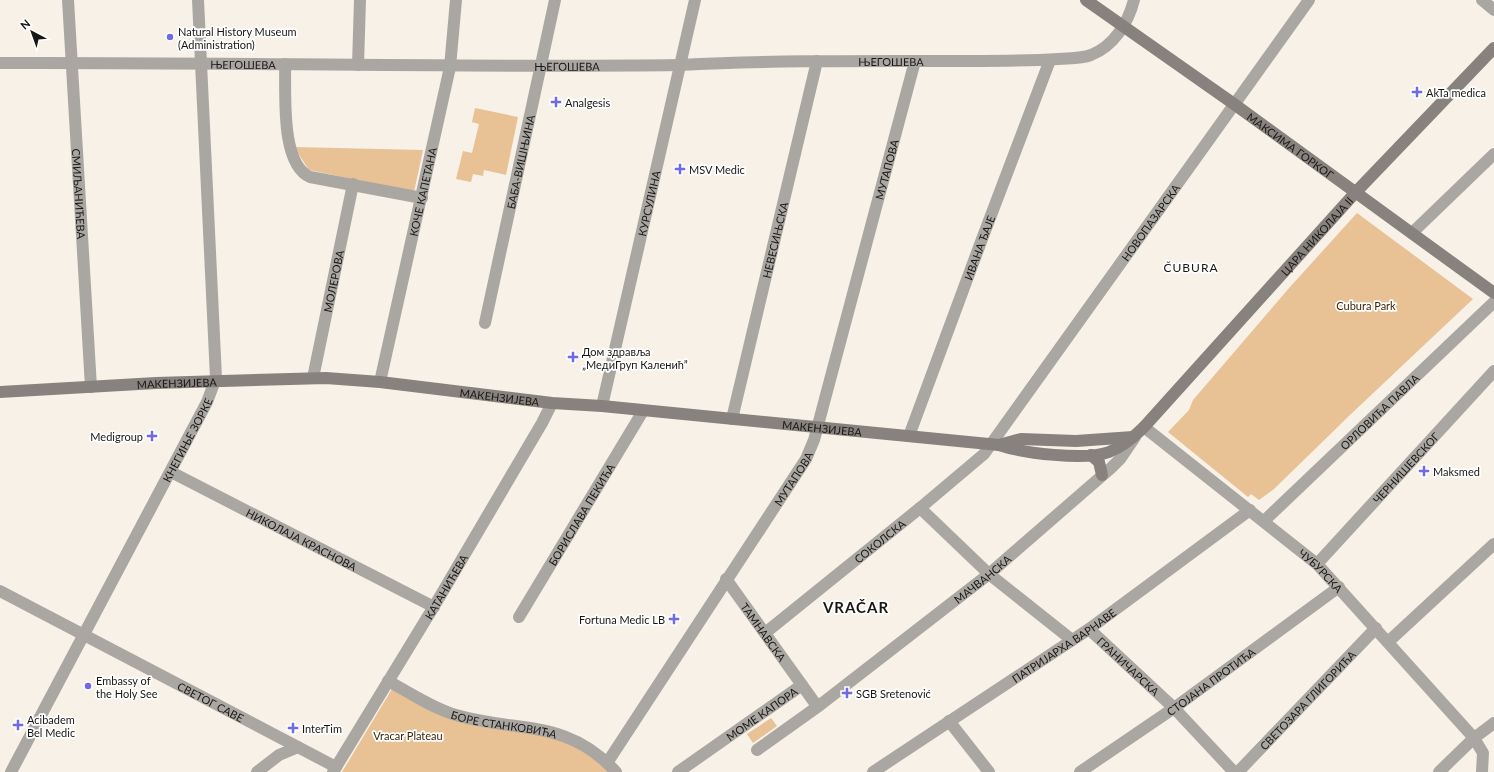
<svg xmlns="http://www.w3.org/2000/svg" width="1494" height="772" viewBox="0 0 1494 772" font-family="Lato,sans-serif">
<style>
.green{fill:#e8c194}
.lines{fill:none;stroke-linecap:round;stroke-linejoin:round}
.minor{stroke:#aaa7a3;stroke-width:12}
.tertiary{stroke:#aaa7a3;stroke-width:12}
.secondary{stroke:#87827d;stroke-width:12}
.poi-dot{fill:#706be5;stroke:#fff;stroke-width:1.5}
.labels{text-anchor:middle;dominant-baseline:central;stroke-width:3.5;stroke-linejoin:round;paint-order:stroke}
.poi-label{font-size:11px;fill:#191714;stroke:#fff;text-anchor:start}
.street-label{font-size:11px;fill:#191714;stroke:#fff}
.park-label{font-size:11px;fill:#3c2300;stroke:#fff}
.neighbourhood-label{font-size:12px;letter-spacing:1px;fill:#191714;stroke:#fff}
.district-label{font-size:15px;font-weight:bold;letter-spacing:1px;fill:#191714;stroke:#fff}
</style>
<rect width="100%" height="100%" fill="#f8f1e8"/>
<g class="green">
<polygon points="475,108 518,117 506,175 484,170 483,176 473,174 471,182 456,179 463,151 472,153 479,124 472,122"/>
<polygon points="294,147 423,150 414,192 309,170"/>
<polygon points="1357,213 1473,299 1351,414 1274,489 1259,500 1251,494 1248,497 1168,432 1189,410 1193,400 1290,287"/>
<polygon points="395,684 442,709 547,730 616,772 342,772"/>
<polygon points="771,718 777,726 753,743 747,734"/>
</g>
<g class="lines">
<g class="minor">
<path id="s1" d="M 68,0 L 91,387"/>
<polyline points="1482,0 1494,10"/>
<path d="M 285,64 C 286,92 280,164 310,177 L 422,198"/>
<polyline points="358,65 360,0"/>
<path id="s2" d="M 680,65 C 777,60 874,61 970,61 C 999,61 1029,61 1058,59 C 1069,58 1080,59 1091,55 C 1114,46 1128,23 1134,0"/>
<polyline points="1412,233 1494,154"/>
<path id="s3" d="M 485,323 L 555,0"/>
<path id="s4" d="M 313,378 L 353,184"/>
<path id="s5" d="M 380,382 L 450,67 L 456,0"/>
<path id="s6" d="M 732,419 L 817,61"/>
<path id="s7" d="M 1144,427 L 1317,564 L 1474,738 L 1483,753 L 1482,772"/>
<path id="s8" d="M 909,436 L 982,239 L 1050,60"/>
<path id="s9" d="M 171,472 L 434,607"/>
<polyline points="920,508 989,574 1072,640"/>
<path id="s10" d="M 1264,521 L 1494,302"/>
<path id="s11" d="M 1317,564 L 1494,371"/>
<path id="s12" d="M 726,579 L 817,706"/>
<path id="s13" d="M 0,591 L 336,767"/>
<path id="s14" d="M 519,617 L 643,411"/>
<path id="s15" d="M 1089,629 L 1174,708 L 1234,772"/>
<path id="s16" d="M 765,633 L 920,508 L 984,454 L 1309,0"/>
<polyline points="1388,642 1494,544"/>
<path id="s17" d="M 388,681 C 409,692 432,708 456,715 C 518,733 567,718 616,772"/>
<polyline points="949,721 989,772"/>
<path id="s18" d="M 757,750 L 820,705 L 989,574 L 1111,468 L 1120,459 L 1135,437"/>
<path id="s19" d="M 607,763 L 806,459 L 814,440 L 915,61"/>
<polyline points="257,772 279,755 298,747"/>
<path id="s20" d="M 333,772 L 439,598 L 542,423 L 552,403"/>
<path id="s21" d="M 678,772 L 802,685"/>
<path id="s22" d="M 873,772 L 1089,629 L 1250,510"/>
<path id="s23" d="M 1080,772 L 1174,708 L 1339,587"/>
<path id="s24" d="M 1238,772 L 1376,628"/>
<polyline points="1439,772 1474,738 1494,723"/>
</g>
<g class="tertiary">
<path id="s25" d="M 0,63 C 227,62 453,68 680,65"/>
<path id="s26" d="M 602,406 L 695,0"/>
<path id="s27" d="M 11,772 L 207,402 L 216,378 L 198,0"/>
</g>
<g class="secondary">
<path id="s28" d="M 1086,0 L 1234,104 L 1494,293"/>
<path id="s29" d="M 0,392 L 156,383 L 326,378 L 380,382 L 552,403 L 602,406 L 999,445 C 1023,453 1085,461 1109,452 C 1122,447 1134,437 1144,427 L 1355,193 L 1494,48"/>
<polyline points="999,445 1021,439 1076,441 1133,437"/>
<polyline points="1091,455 1099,462 1102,475"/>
</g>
</g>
<g class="poi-dot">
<circle cx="170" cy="37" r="4"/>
<path d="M1415 86h4v4h4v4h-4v4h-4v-4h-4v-4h4z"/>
<path d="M554 96h4v4h4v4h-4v4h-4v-4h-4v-4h4z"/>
<path d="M678 163h4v4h4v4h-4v4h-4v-4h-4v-4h4z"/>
<path d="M571 351h4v4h4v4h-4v4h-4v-4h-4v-4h4z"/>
<path d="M150 430h4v4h4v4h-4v4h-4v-4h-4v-4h4z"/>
<path d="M1422 465h4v4h4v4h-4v4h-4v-4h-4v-4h4z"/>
<path d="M672 613h4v4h4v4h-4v4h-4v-4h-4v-4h4z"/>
<circle cx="88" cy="686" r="4"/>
<path d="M845 687h4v4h4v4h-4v4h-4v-4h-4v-4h4z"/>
<path d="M16 719h4v4h4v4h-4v4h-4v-4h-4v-4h4z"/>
<path d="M291 722h4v4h4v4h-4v4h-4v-4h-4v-4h4z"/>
</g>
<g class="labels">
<g class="poi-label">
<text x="178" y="31">Natural History Museum<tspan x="178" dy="13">(Administration)</tspan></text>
<text x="1426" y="92">AkTa medica</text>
<text x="565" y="102">Analgesis</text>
<text x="689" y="169">MSV Medic</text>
<text x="582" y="351">Дом здравља<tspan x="582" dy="13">„МедиГруп Каленић”</tspan></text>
<text x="143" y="436" text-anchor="end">Medigroup</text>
<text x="1433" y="471">Maksmed</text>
<text x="665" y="619" text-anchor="end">Fortuna Medic LB</text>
<text x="96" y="680">Embassy of<tspan x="96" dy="13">the Holy See</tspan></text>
<text x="856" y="693">SGB Sretenović</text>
<text x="27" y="719">Acibadem<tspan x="27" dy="13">Bel Medic</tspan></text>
<text x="302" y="728">InterTim</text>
</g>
<g class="street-label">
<text stroke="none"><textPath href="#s2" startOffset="211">ЊЕГОШЕВА</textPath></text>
<text stroke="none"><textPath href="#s25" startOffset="243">ЊЕГОШЕВА</textPath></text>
<text stroke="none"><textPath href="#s25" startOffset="567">ЊЕГОШЕВА</textPath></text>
<text stroke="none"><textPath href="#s28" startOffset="251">МАКСИМА ГОРКОГ</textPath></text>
<text stroke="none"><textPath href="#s3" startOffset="165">БАБА-ВИШЊИНА</textPath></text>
<text stroke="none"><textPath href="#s19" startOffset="664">МУТАПОВА</textPath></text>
<text stroke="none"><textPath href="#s5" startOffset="195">КОЧЕ КАПЕТАНА</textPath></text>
<text stroke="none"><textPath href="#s1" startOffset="194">СМИЉАНИЋЕВА</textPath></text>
<text stroke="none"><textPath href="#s26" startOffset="208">КУРСУЛИНА</textPath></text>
<text stroke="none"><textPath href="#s16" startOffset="568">НОВОПАЗАРСКА</textPath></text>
<text stroke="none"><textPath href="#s29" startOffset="1415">ЦАРА НИКОЛАЈА II</textPath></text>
<text stroke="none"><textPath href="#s6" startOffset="184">НЕВЕСИЊСКА</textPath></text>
<text stroke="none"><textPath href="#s8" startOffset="201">ИВАНА ЂАЈЕ</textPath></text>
<text stroke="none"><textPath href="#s4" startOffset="99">МОЛЕРОВА</textPath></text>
<text stroke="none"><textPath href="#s29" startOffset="177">МАКЕНЗИЈЕВА</textPath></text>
<text stroke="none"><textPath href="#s29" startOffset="501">МАКЕНЗИЈЕВА</textPath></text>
<text stroke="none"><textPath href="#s10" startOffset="159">ОРЛОВИЋА ПАВЛА</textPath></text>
<text stroke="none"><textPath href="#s29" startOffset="825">МАКЕНЗИЈЕВА</textPath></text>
<text stroke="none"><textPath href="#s27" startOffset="376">КНЕГИЊЕ ЗОРКЕ</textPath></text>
<text stroke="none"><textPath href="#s11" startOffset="131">ЧЕРНИШЕВСКОГ</textPath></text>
<text stroke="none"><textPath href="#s19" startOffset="340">МУТАПОВА</textPath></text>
<text stroke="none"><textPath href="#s14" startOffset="120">БОРИСЛАВА ПЕКИЋА</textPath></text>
<text stroke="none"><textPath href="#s9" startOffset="147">НИКОЛАЈА КРАСНОВА</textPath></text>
<text stroke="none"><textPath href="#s16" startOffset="147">СОКОЛСКА</textPath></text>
<text stroke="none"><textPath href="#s7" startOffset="228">ЧУБУРСКА</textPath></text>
<text stroke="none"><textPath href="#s18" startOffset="283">МАЧВАНСКА</textPath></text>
<text stroke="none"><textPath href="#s20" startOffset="217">КАТАНИЋЕВА</textPath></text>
<text stroke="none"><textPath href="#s12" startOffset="65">ТАМНАВСКА</textPath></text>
<text stroke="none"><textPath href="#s22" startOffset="229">ПАТРИЈАРХА ВАРНАВЕ</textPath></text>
<text stroke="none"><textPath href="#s15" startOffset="54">ГРАНИЧАРСКА</textPath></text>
<text stroke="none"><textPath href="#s23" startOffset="159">СТОЈАНА ПРОТИЋА</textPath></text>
<text stroke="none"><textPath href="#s24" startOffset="100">СВЕТОЗАРА ГЛИГОРИЋА</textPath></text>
<text stroke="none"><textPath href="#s13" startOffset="238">СВЕТОГ САВЕ</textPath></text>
<text stroke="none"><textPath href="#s21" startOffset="102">МОМЕ КАПОРА</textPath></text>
<text stroke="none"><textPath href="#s17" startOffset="125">БОРЕ СТАНКОВИЋА</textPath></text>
</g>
<g class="park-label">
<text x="1366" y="305">Cubura Park</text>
<text x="408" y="735">Vracar Plateau</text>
</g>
<g class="neighbourhood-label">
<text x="1191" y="267">ČUBURA</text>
</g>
<g class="district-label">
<text x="856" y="607">VRAČAR</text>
</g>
</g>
<g transform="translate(32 32) rotate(319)" stroke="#ffffff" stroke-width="3" paint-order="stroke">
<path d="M0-3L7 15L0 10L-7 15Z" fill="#191714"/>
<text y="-6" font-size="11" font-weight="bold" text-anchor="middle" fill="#191714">N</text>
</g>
</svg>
